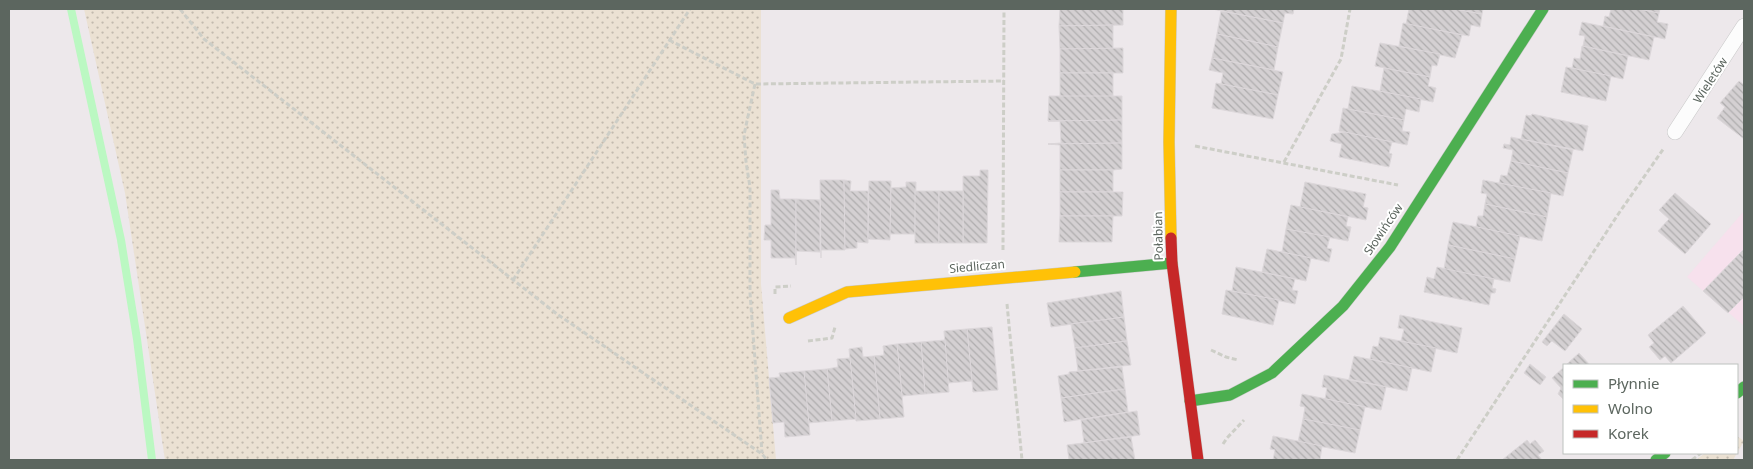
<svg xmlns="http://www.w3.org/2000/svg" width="1753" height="469" viewBox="0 0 1753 469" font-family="'Noto Sans',sans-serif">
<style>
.commercial{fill:#f7e1ed}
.grass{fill:url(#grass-dots)}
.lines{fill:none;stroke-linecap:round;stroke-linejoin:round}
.stream{stroke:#bbf8c2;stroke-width:8}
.building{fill:url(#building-back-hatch);stroke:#dcd7da}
.lane-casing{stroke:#c7c7c7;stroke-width:16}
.fast-casing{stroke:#c8c9c7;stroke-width:12}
.slow-casing{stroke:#c8c9c7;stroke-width:12}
.jam-casing{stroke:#c8c9c7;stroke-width:12}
.path{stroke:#cdcec7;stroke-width:3;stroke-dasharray:5 2.5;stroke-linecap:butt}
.lane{stroke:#fcfcfc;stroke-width:15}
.fast{stroke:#4caf50;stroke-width:11}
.slow{stroke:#ffc107;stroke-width:11}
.jam{stroke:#c62828;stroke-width:11}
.labels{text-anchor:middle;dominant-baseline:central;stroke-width:4;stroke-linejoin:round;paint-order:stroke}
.street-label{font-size:12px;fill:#5c665f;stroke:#fff}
</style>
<defs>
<pattern id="grass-dots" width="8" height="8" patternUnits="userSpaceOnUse" patternTransform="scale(1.25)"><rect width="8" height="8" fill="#ebe1d3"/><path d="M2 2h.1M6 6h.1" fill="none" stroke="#c2baae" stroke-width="1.8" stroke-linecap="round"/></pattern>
<pattern id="building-back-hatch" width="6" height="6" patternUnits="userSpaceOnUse" patternTransform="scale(1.25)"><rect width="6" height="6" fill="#d4d0d2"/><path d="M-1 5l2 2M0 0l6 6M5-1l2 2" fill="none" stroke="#afadae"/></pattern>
</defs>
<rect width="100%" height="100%" fill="#ede8eb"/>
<polygon class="commercial" points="1744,211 1744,326 1687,277"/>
<g class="grass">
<polygon points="84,9 761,9 761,284 776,460 165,460 125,193"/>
<polygon points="1737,436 1744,441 1733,460 1696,460 1705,453 1737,453"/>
</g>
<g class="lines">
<polyline class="stream" points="71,9 121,240 137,339 152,460"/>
</g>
<g class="building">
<polygon points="1060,9 1123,9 1123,25 1059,26"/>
<polygon points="1212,9 1294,9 1293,14 1285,13 1283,23"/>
<polygon points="1409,9 1455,9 1482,14 1480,27 1471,25 1469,36 1406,24"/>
<polygon points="1455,9 1483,9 1482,14"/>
<polygon points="1611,9 1639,9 1659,13 1657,22 1668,24 1665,39 1603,26 1605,16 1609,17"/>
<polygon points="1639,9 1660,9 1659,13"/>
<polygon points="1221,11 1283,23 1278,47 1217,34"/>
<polygon points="1582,22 1654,37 1649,60 1583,46 1585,36 1579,35"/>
<polygon points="1403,23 1462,35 1455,58 1399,46"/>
<polygon points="1113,25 1113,49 1060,49 1059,26"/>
<polygon points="1217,34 1278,47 1274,70 1212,58"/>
<polygon points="1380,43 1440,54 1437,66 1432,65 1430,77 1375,66"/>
<polygon points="1582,46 1628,56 1623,79 1572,68 1574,58 1580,59"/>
<polygon points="1123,48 1123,73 1060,73 1060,49"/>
<polygon points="1212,58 1283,72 1278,95 1221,84 1223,73 1209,70"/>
<polygon points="1566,67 1611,76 1606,101 1561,92"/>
<polygon points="1384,68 1430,77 1428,86 1436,88 1433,102 1380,91"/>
<rect x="1060" y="73" width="53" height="24"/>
<polygon points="1739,81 1744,85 1744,139 1717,118 1725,107 1720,103"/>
<polygon points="1216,83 1278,95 1273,119 1212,108"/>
<polygon points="1352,86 1421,99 1419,112 1406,109 1404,120 1348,109"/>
<polygon points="1049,96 1122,96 1122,120 1048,121"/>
<polygon points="1343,108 1404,120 1402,131 1410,132 1407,145 1339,131"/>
<polygon points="1532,114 1588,126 1583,151 1521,139 1526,115 1531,116"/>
<polygon points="1122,120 1122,143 1048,144 1061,143 1060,121 1048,121"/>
<polygon points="1345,132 1392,142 1389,153 1392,154 1389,167 1339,157 1342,144 1330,141 1332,134"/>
<polygon points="1511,137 1573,150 1568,173 1511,161 1513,150 1503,148 1504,144 1510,145"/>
<polygon points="1122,143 1122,169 1113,170 1060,170 1060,145 1048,144"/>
<polygon points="1511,161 1568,173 1563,196 1499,183 1501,175 1507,176"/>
<polygon points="980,170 988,170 988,176 987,243 963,243 963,176 980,176"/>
<rect x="1060" y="170" width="53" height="22"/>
<polygon points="820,180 844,180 845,242 845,250 821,250 821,258"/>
<polygon points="844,180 851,181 850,191 868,191 868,243 857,242 857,248 845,249"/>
<polygon points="1483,180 1551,193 1547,217 1485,204 1487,194 1481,193"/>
<polygon points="869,181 891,181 890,240 868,239"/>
<polygon points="906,182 916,182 915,234 890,234 891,188 906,187"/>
<polygon points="1305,182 1366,194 1363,207 1368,208 1366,220 1300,207"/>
<polygon points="771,190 779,190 780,199 796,199 796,265 795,258 771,258 771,240 764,240 765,225 771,225"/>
<rect x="915" y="191" width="24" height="52"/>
<rect x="939" y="191" width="24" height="52"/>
<polygon points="1060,192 1123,192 1122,216 1060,216"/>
<polygon points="1675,193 1711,224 1685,254 1658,231 1669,219 1659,210"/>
<polygon points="796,199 820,200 820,252 796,251 796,265"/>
<polygon points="1485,204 1547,217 1542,241 1476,227 1478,216 1483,216"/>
<polygon points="1291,205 1348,217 1346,226 1351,227 1348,241 1286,229"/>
<polygon points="1060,216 1113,216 1112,242 1059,242"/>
<polygon points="1453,222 1520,236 1515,259 1448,245"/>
<polygon points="1286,229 1330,237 1327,248 1332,249 1329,262 1282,252"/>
<polygon points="1448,245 1515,259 1510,282 1444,269"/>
<polygon points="1267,249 1311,258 1306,281 1262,272"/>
<polygon points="1744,249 1744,297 1728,313 1703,291"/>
<polygon points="1236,267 1295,279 1292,290 1298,291 1295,304 1232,291"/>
<polygon points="1437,267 1494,279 1492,288 1496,289 1495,293 1491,293 1489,305 1424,292 1427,277 1434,279"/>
<polygon points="1226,290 1279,300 1273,325 1222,314"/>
<polygon points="1121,291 1124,317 1051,327 1047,303"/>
<polygon points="1683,306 1706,333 1671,363 1665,356 1660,360 1649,347 1654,343 1648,335"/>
<polygon points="1564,314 1582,329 1565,351 1552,341 1547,346 1542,342"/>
<polygon points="1400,315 1462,328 1457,353 1401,341 1404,329 1398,328"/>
<polygon points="1124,317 1127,341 1075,348 1071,324"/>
<polygon points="992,327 998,390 973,392 967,329"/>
<polygon points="967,329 972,381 948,383 944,331"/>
<polygon points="1380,337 1436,348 1431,372 1370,359 1373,346 1378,347"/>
<polygon points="945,340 949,392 925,394 921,342"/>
<polygon points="1127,341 1131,365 1078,371 1075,348"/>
<polygon points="921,342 925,394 902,396 897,344"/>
<polygon points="897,344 904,417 880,419 874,356 884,355 883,346"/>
<polygon points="862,347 863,357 874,356 880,419 856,421 849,349"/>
<polygon points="1579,353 1590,365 1566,365"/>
<polygon points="1354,356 1412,368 1407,391 1349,379"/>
<polygon points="850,358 856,419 832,421 827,369 838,367 837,359"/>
<polygon points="1530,364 1546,377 1540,385 1524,373"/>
<polygon points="1122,367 1125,389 1061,398 1058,376 1069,374 1069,372"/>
<polygon points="1564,367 1564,400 1558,394 1561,388 1552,378"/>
<polygon points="827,369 832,421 808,423 804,371"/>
<polygon points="804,371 810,435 785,437 784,422 773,423 769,378 780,377 779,373"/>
<polygon points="1324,375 1386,387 1381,410 1325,399 1327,388 1322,387"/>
<polygon points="1125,389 1128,412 1064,422 1061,398"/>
<polygon points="1302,394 1365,407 1360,430 1303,419 1305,407 1300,406"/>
<polygon points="1137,411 1140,435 1084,443 1081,420"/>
<polygon points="1303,419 1360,430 1355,453 1298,442"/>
<polygon points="1273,436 1322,446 1320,460 1270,460 1273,460 1275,450 1270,449"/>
<polygon points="1131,437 1135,460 1069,460 1067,445"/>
<polygon points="1527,440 1530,444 1535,440 1544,451 1538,455 1542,460 1502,460"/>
</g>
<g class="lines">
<g class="lane-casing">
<polyline id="lane" points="1675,132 1744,26"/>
</g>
<g class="fast-casing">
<g id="fast">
<polyline points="1075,272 1172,263"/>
<polyline points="1737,393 1744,387"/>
<polyline points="1190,401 1230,395 1272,373 1343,306 1390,247 1543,9"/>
<polyline points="1656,460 1665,453"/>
</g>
</g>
<g class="slow-casing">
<g id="slow">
<polyline points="1171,9 1169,142 1171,238"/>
<polyline points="789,318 847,292 1075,272"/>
</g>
</g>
<g class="jam-casing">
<polyline id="jam" points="1171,238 1172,263 1198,460"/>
</g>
<g class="path">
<polyline points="180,9 204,39 557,314 762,454 767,460"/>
<polyline points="669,40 755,84 1004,81"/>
<polyline points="755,84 744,135 746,162 750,187 750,293 762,453"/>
<polyline points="1195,146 1398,185"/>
<polyline points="1284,162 1341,59 1350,9"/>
<polyline points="1003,250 1004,9"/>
<polyline points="513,280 690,9"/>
<polyline points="775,294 775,287 791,286"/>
<polyline points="1007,304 1022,460"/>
<polyline points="808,341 832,338 835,327"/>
<polyline points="1211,350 1226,357 1238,360"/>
<polyline points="1223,444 1227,438 1244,420"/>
<polyline points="1457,460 1619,213 1664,148"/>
<polyline points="1692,460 1701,453"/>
</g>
<use href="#lane" class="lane"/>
<use href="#fast" class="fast"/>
<use href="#slow" class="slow"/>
<use href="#jam" class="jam"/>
</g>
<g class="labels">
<g class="street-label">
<text transform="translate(1710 80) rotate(-57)">Wieletów</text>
<text transform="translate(1383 229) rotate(-56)">Słowińców</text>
<text transform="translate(1158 236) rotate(-91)">Połabian</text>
<text transform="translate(977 266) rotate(-5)">Siedliczan</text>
</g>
</g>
<rect width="1753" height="469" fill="none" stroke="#5c665f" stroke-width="20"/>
<rect x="1563" y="364" width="175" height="90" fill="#ffffff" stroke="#bec2bf"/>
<rect x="1573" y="380" width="25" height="8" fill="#4caf50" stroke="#bec2bf"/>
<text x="1608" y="389" font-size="15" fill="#5c665f">Płynnie</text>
<rect x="1573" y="405" width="25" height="8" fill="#ffc107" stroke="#bec2bf"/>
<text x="1608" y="414" font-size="15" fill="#5c665f">Wolno</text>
<rect x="1573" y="430" width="25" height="8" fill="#c62828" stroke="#bec2bf"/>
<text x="1608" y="439" font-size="15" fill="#5c665f">Korek</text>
</svg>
